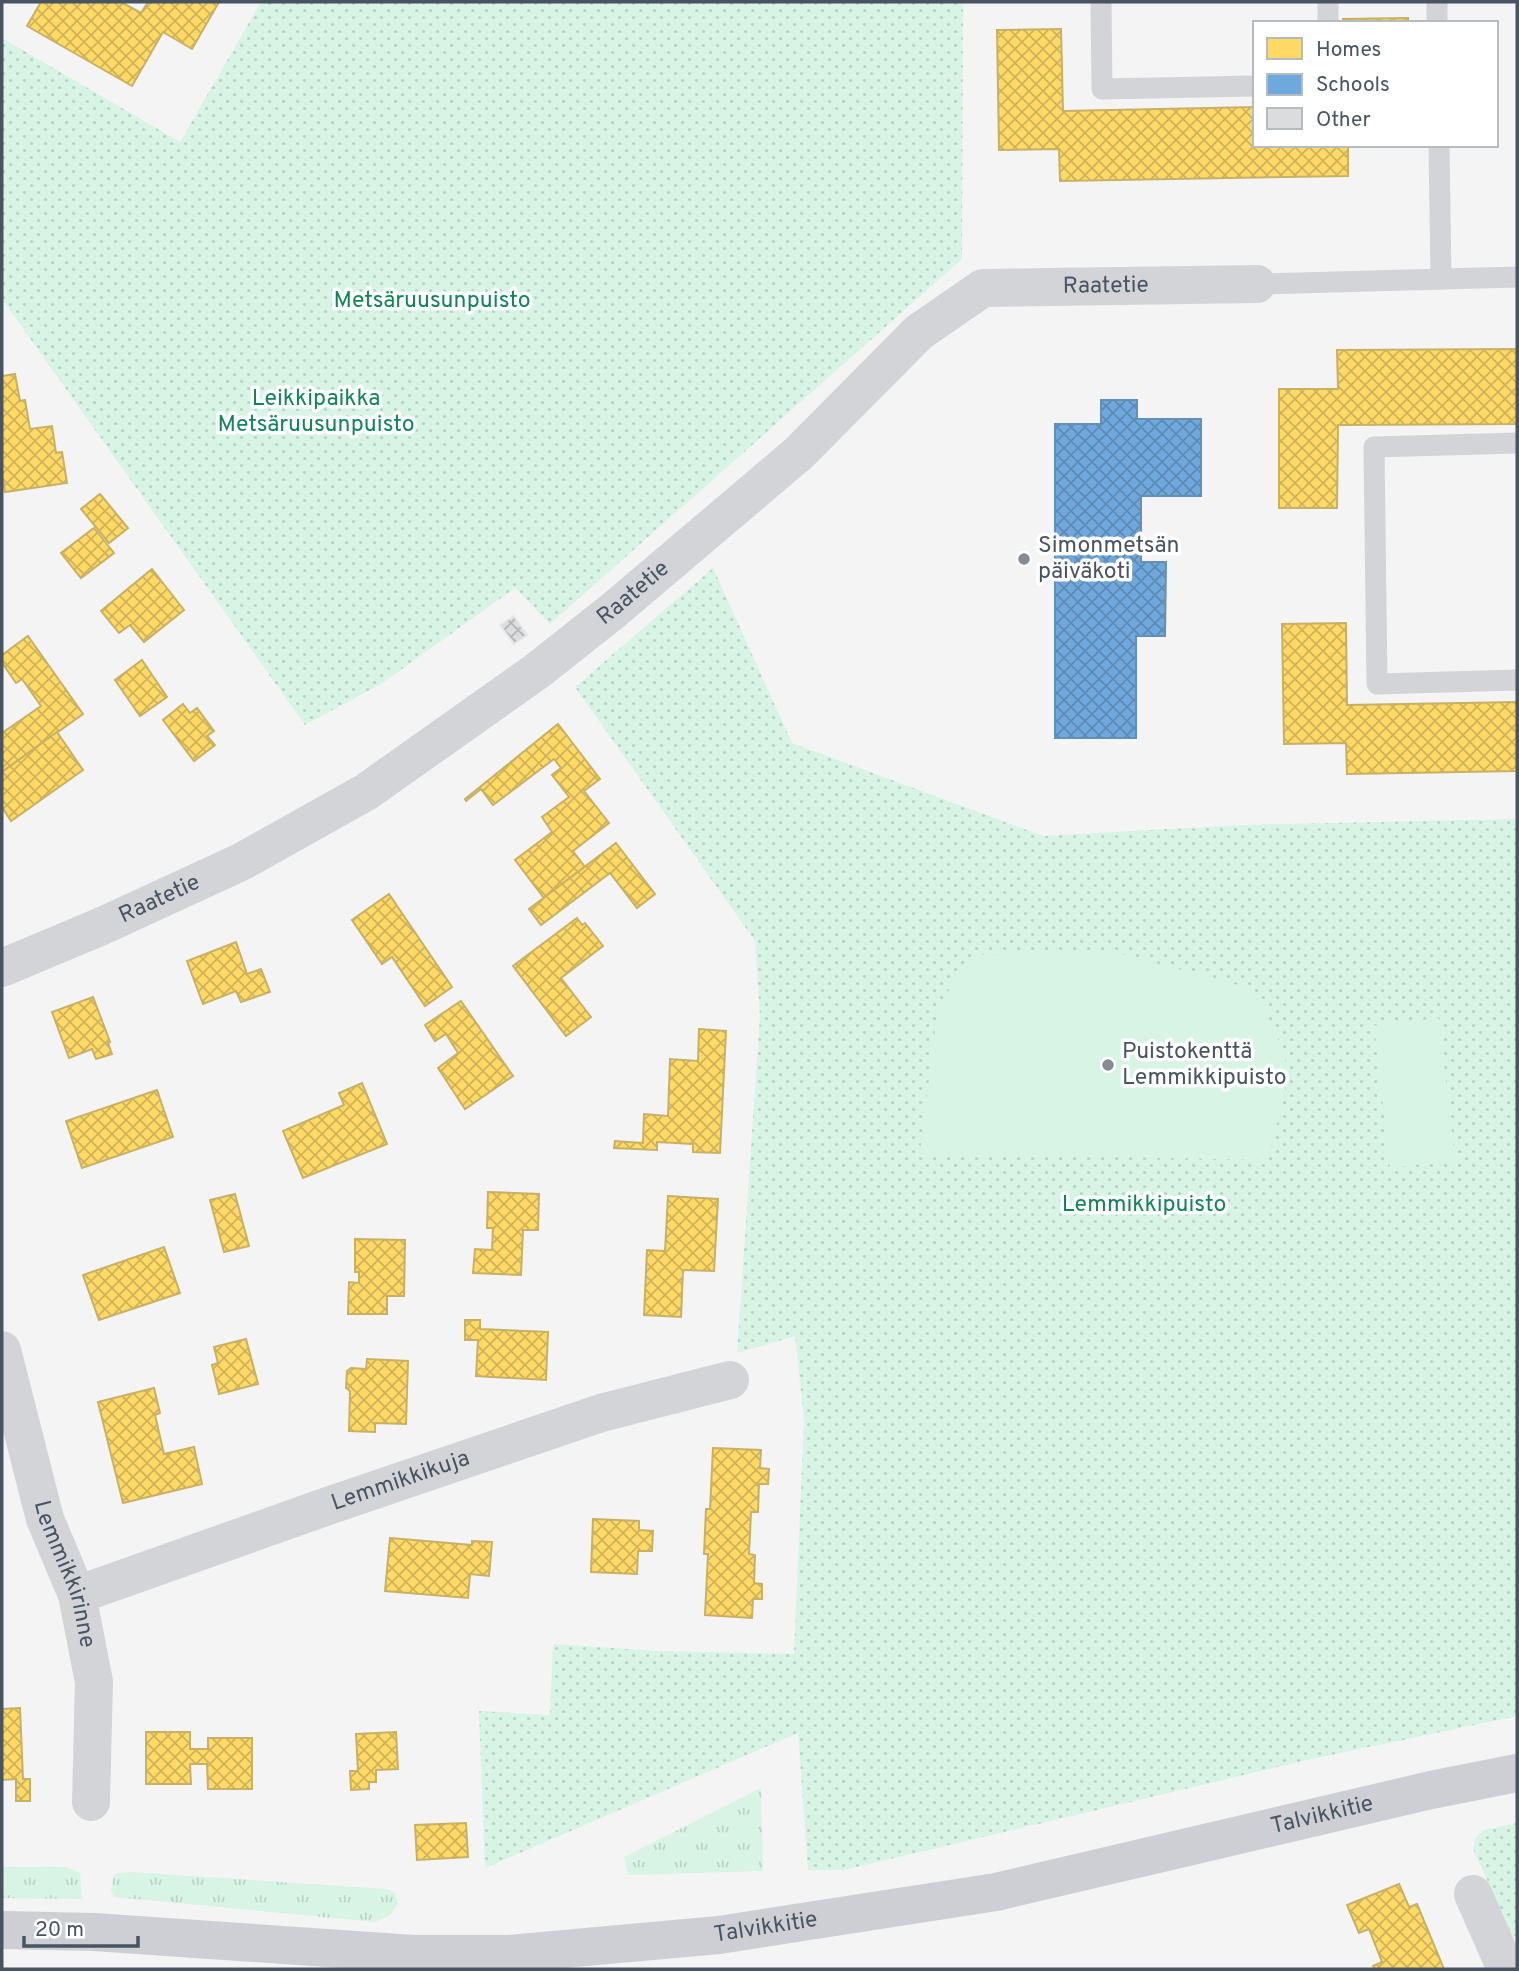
<svg xmlns="http://www.w3.org/2000/svg" width="1519" height="1971" viewBox="0 0 1519 1971" font-family="Overpass,sans-serif">
<style>
.grass{fill:url(#grass-tufts)}
.park{fill:url(#park-dots)}
.pitch{fill:#d7f4e5}
.homes{fill:url(#homes-cross-hatch);stroke:#c8b165;stroke-width:2}
.schools{fill:url(#schools-cross-hatch);stroke:#648fb7;stroke-width:2}
.building{fill:url(#building-cross-hatch);stroke:#e5e6e7;stroke-width:2}
.lines{fill:none;stroke-linecap:round;stroke-linejoin:round}
.service{stroke:#d2d4d7;stroke-width:21}
.minor{stroke:#d2d4d7;stroke-width:38}
.primary{stroke:#cdcfd4;stroke-width:38}
.poi-dot{fill:#858c95;stroke:#fff;stroke-width:2.5}
.labels{text-anchor:middle;dominant-baseline:central;stroke-width:7;stroke-linejoin:round;paint-order:stroke}
.street-label{font-size:23px;fill:#495462;stroke:#fff}
.park-label{font-size:23px;fill:#118656;stroke:#fff}
.poi-label{font-size:23px;fill:#495462;stroke:#fff;text-anchor:start}
</style>
<defs>
<pattern id="grass-tufts" width="24" height="20" patternUnits="userSpaceOnUse" patternTransform="scale(1.75)"><rect width="24" height="20" fill="#d7f4e5"/><path d="M3 7l-1-3M5 7V3M7 7l1-3M15 17l-1-3M17 17v-4M19 17l1-3" fill="none" stroke="#bad3c7"/></pattern>
<pattern id="park-dots" width="8" height="8" patternUnits="userSpaceOnUse" patternTransform="scale(1.75)"><rect width="8" height="8" fill="#d7f4e5"/><path d="M2 2h.1M6 6h.1" fill="none" stroke="#bad3c7" stroke-width="1.8" stroke-linecap="round"/></pattern>
<pattern id="homes-cross-hatch" width="8" height="8" patternUnits="userSpaceOnUse" patternTransform="scale(1.75)"><rect width="8" height="8" fill="#ffd966"/><path d="M0 0l8 8M0 8l8-8" fill="none" stroke="#d0b357"/></pattern>
<pattern id="schools-cross-hatch" width="8" height="8" patternUnits="userSpaceOnUse" patternTransform="scale(1.75)"><rect width="8" height="8" fill="#6fa8dc"/><path d="M0 0l8 8M0 8l8-8" fill="none" stroke="#5d8bb6"/></pattern>
<pattern id="building-cross-hatch" width="8" height="8" patternUnits="userSpaceOnUse" patternTransform="scale(1.75)"><rect width="8" height="8" fill="#dbdcde"/><path d="M0 0l8 8M0 8l8-8" fill="none" stroke="#b4b5b7"/></pattern>
</defs>
<rect width="100%" height="100%" fill="#f4f4f4"/>
<g class="grass">
<polygon points="761,1788 763,1871 628,1875 624,1857"/>
<polygon points="2,1867 67,1867 80,1873 82,1899 2,1898"/>
<polygon points="130,1872 386,1889 395,1893 398,1904 390,1915 375,1922 114,1897 111,1890 114,1874"/>
</g>
<g class="park">
<polygon points="261,2 963,2 962,259 550,624 515,588 381,684 305,725 2,299 2,38 180,142"/>
<polygon points="713,568 792,743 1043,836 1241,825 1517,819 1517,1716 1307,1760 844,1870 808,1870 798,1733 485,1868 479,1711 550,1715 553,1644 658,1651 794,1654 804,1419 795,1336 737,1353 760,1016 755,941 575,687"/>
<polygon points="1517,1823 1517,1935 1513,1937 1473,1849 1476,1837 1484,1830"/>
</g>
<g class="pitch">
<polygon points="1110,951 1238,985 1260,1000 1284,1052 1288,1078 1268,1160 920,1153 937,1015 959,969 975,955"/>
<polygon points="1439,1018 1455,1160 1390,1168 1374,1026"/>
</g>
<g class="homes">
<polygon points="41,2 121,2 141,13 148,2 219,2 192,49 163,32 132,86 27,26"/>
<polygon points="1408,18 1408,23 1343,23 1343,19"/>
<polygon points="1061,29 1063,111 1255,107 1255,145 1348,145 1348,176 1060,181 1059,149 999,150 997,30"/>
<polygon points="1517,349 1517,424 1338,425 1337,508 1279,508 1279,389 1338,389 1337,350"/>
<polygon points="15,374 20,401 25,400 30,429 52,426 56,453 62,452 67,483 5,492 2,474 2,376"/>
<polygon points="100,494 128,528 109,543 81,509"/>
<polygon points="94,528 114,553 81,578 61,553"/>
<polygon points="152,569 184,610 144,642 130,625 119,633 101,611"/>
<polygon points="1346,623 1347,705 1517,702 1517,771 1347,774 1346,743 1284,744 1282,624"/>
<polygon points="28,636 83,714 2,772 2,733 41,706 22,679 16,683 2,663 2,655"/>
<polygon points="142,660 167,697 140,716 115,680"/>
<polygon points="183,704 190,713 197,708 214,731 207,736 215,745 194,761 163,720"/>
<polygon points="558,724 600,779 584,791 609,823 573,851 585,867 544,898 515,860 552,832 542,817 569,797 552,775 561,768 554,759 493,805 481,789 466,801 465,799"/>
<polygon points="57,732 83,770 11,821 2,807 2,772"/>
<polygon points="616,843 655,894 637,908 610,873 541,925 529,909"/>
<polygon points="389,894 452,987 425,1006 392,957 382,964 352,920"/>
<polygon points="577,918 582,925 585,923 603,946 561,978 591,1017 566,1036 513,966"/>
<polygon points="236,942 247,974 261,969 270,992 241,1002 236,991 203,1004 187,961"/>
<polygon points="93,997 110,1042 108,1043 112,1054 96,1059 92,1049 69,1058 52,1012"/>
<polygon points="461,1001 513,1076 465,1109 438,1068 458,1053 446,1034 435,1041 425,1025"/>
<polygon points="699,1029 726,1031 720,1153 693,1152 693,1144 657,1142 657,1150 614,1148 615,1141 643,1143 644,1114 668,1116 670,1059 698,1061"/>
<polygon points="362,1083 387,1144 303,1178 283,1131 344,1105 339,1093"/>
<polygon points="157,1090 173,1137 82,1168 66,1121"/>
<polygon points="488,1192 539,1194 538,1230 523,1230 521,1275 473,1273 475,1249 492,1250 493,1228 487,1228"/>
<polygon points="235,1194 249,1246 224,1252 210,1200"/>
<polygon points="668,1196 718,1199 714,1271 683,1270 681,1317 644,1315 647,1250 665,1251"/>
<polygon points="355,1239 405,1240 404,1296 387,1296 387,1314 348,1314 349,1282 359,1283 359,1272 355,1272"/>
<polygon points="164,1247 180,1293 99,1320 83,1275"/>
<polygon points="465,1320 480,1320 480,1329 548,1332 546,1380 476,1376 478,1340 465,1340"/>
<polygon points="246,1339 258,1384 219,1394 212,1365 218,1363 214,1347"/>
<polygon points="367,1359 408,1361 406,1424 375,1423 375,1432 349,1431 350,1391 346,1388 347,1371 351,1368 366,1369"/>
<polygon points="154,1388 160,1413 155,1415 164,1454 194,1447 202,1484 123,1503 98,1402"/>
<polygon points="713,1448 761,1450 760,1468 769,1469 768,1484 759,1484 758,1512 751,1512 749,1554 755,1555 754,1583 762,1584 762,1599 753,1599 752,1618 705,1615 708,1554 704,1554 706,1509 710,1509"/>
<polygon points="593,1519 639,1521 639,1530 653,1531 652,1551 638,1551 637,1574 591,1572"/>
<polygon points="390,1538 472,1545 472,1541 492,1542 489,1576 470,1574 468,1598 385,1591"/>
<polygon points="20,1708 23,1779 30,1779 30,1801 16,1801 16,1779 2,1780 2,1709"/>
<polygon points="146,1732 190,1732 190,1749 208,1749 208,1738 252,1738 252,1789 208,1789 207,1764 190,1764 191,1784 146,1784"/>
<polygon points="396,1732 398,1769 376,1770 376,1782 369,1782 369,1789 351,1790 350,1771 358,1771 356,1734"/>
<polygon points="466,1823 468,1857 417,1860 415,1825"/>
<polygon points="1399,1884 1409,1907 1417,1904 1444,1969 1375,1969 1373,1966 1382,1962 1369,1929 1359,1933 1347,1905"/>
</g>
<polygon class="schools" points="1101,400 1137,400 1137,419 1201,419 1201,496 1141,496 1141,562 1166,562 1165,636 1136,636 1136,738 1055,738 1055,424 1101,424"/>
<polygon class="building" points="514,616 527,635 514,644 500,625"/>
<g class="lines">
<g class="service">
<polyline points="1101,2 1102,89 1255,86"/>
<polyline points="1328,2 1328,23"/>
<polyline points="1437,2 1437,23"/>
<polyline points="1439,145 1441,279"/>
<polyline points="1257,284 1517,277"/>
<polyline points="1517,443 1374,447 1377,684 1517,680"/>
</g>
<g class="minor">
<path id="s1" d="M 2,968 L 102,926 L 241,862 L 366,792 L 537,671 L 614,610 L 799,453 L 919,332 L 983,288 L 1257,284"/>
<path id="s2" d="M 2,1350 L 45,1519 L 77,1595 L 80,1610 L 94,1682 L 91,1802"/>
<path id="s3" d="M 77,1595 L 325,1507 L 601,1413 L 730,1380"/>
<polyline points="1473,1894 1506,1969"/>
</g>
<path class="primary" id="s4" d="M 2,1930 L 94,1932 L 414,1954 L 508,1954 L 719,1935 L 996,1892 L 1431,1790 L 1517,1773"/>
</g>
<g class="poi-dot">
<circle cx="1024" cy="559" r="7"/>
<circle cx="1108" cy="1065" r="7"/>
</g>
<g class="labels">
<g class="street-label">
<text stroke="none"><textPath href="#s1" startOffset="1326">Raatetie</textPath></text>
<text stroke="none"><textPath href="#s1" startOffset="738">Raatetie</textPath></text>
<text stroke="none"><textPath href="#s1" startOffset="172">Raatetie</textPath></text>
<text stroke="none"><textPath href="#s3" startOffset="343">Lemmikkikuja</textPath></text>
<text stroke="none"><textPath href="#s2" startOffset="233">Lemmikkirinne</textPath></text>
<text stroke="none"><textPath href="#s4" startOffset="1334">Talvikkitie</textPath></text>
<text stroke="none"><textPath href="#s4" startOffset="766">Talvikkitie</textPath></text>
</g>
<g class="park-label">
<text x="432" y="301">Metsäruusunpuisto</text>
<text x="316" y="399">Leikkipaikka<tspan x="316" dy="26">Metsäruusunpuisto</tspan></text>
<text x="1144" y="1205">Lemmikkipuisto</text>
</g>
<g class="poi-label">
<text x="1038" y="546">Simonmetsän<tspan x="1038" dy="26">päiväkoti</tspan></text>
<text x="1122" y="1052">Puistokenttä<tspan x="1122" dy="26">Lemmikkipuisto</tspan></text>
</g>
</g>
<rect width="1519" height="1971" fill="none" stroke="#495462" stroke-width="7"/>
<rect x="1253" y="21" width="245" height="126" fill="#ffffff" stroke="#b6bbc0" stroke-width="2"/>
<rect x="1267" y="38" width="35" height="21" fill="#ffd966" stroke="#b6bbc0" stroke-width="2"/>
<text x="1316" y="56" font-size="21" fill="#495462">Homes</text>
<rect x="1267" y="74" width="35" height="21" fill="#6fa8dc" stroke="#b6bbc0" stroke-width="2"/>
<text x="1316" y="91" font-size="21" fill="#495462">Schools</text>
<rect x="1267" y="108" width="35" height="21" fill="#dbdcde" stroke="#b6bbc0" stroke-width="2"/>
<text x="1316" y="126" font-size="21" fill="#495462">Other</text>
<path d="M24 1936v10h114v-10" fill="none" stroke="#495462" stroke-width="3.5"/>
<text x="35" y="1936" font-size="21" fill="#495462" stroke="#ffffff" stroke-width="5" paint-order="stroke">20 m</text>
</svg>
